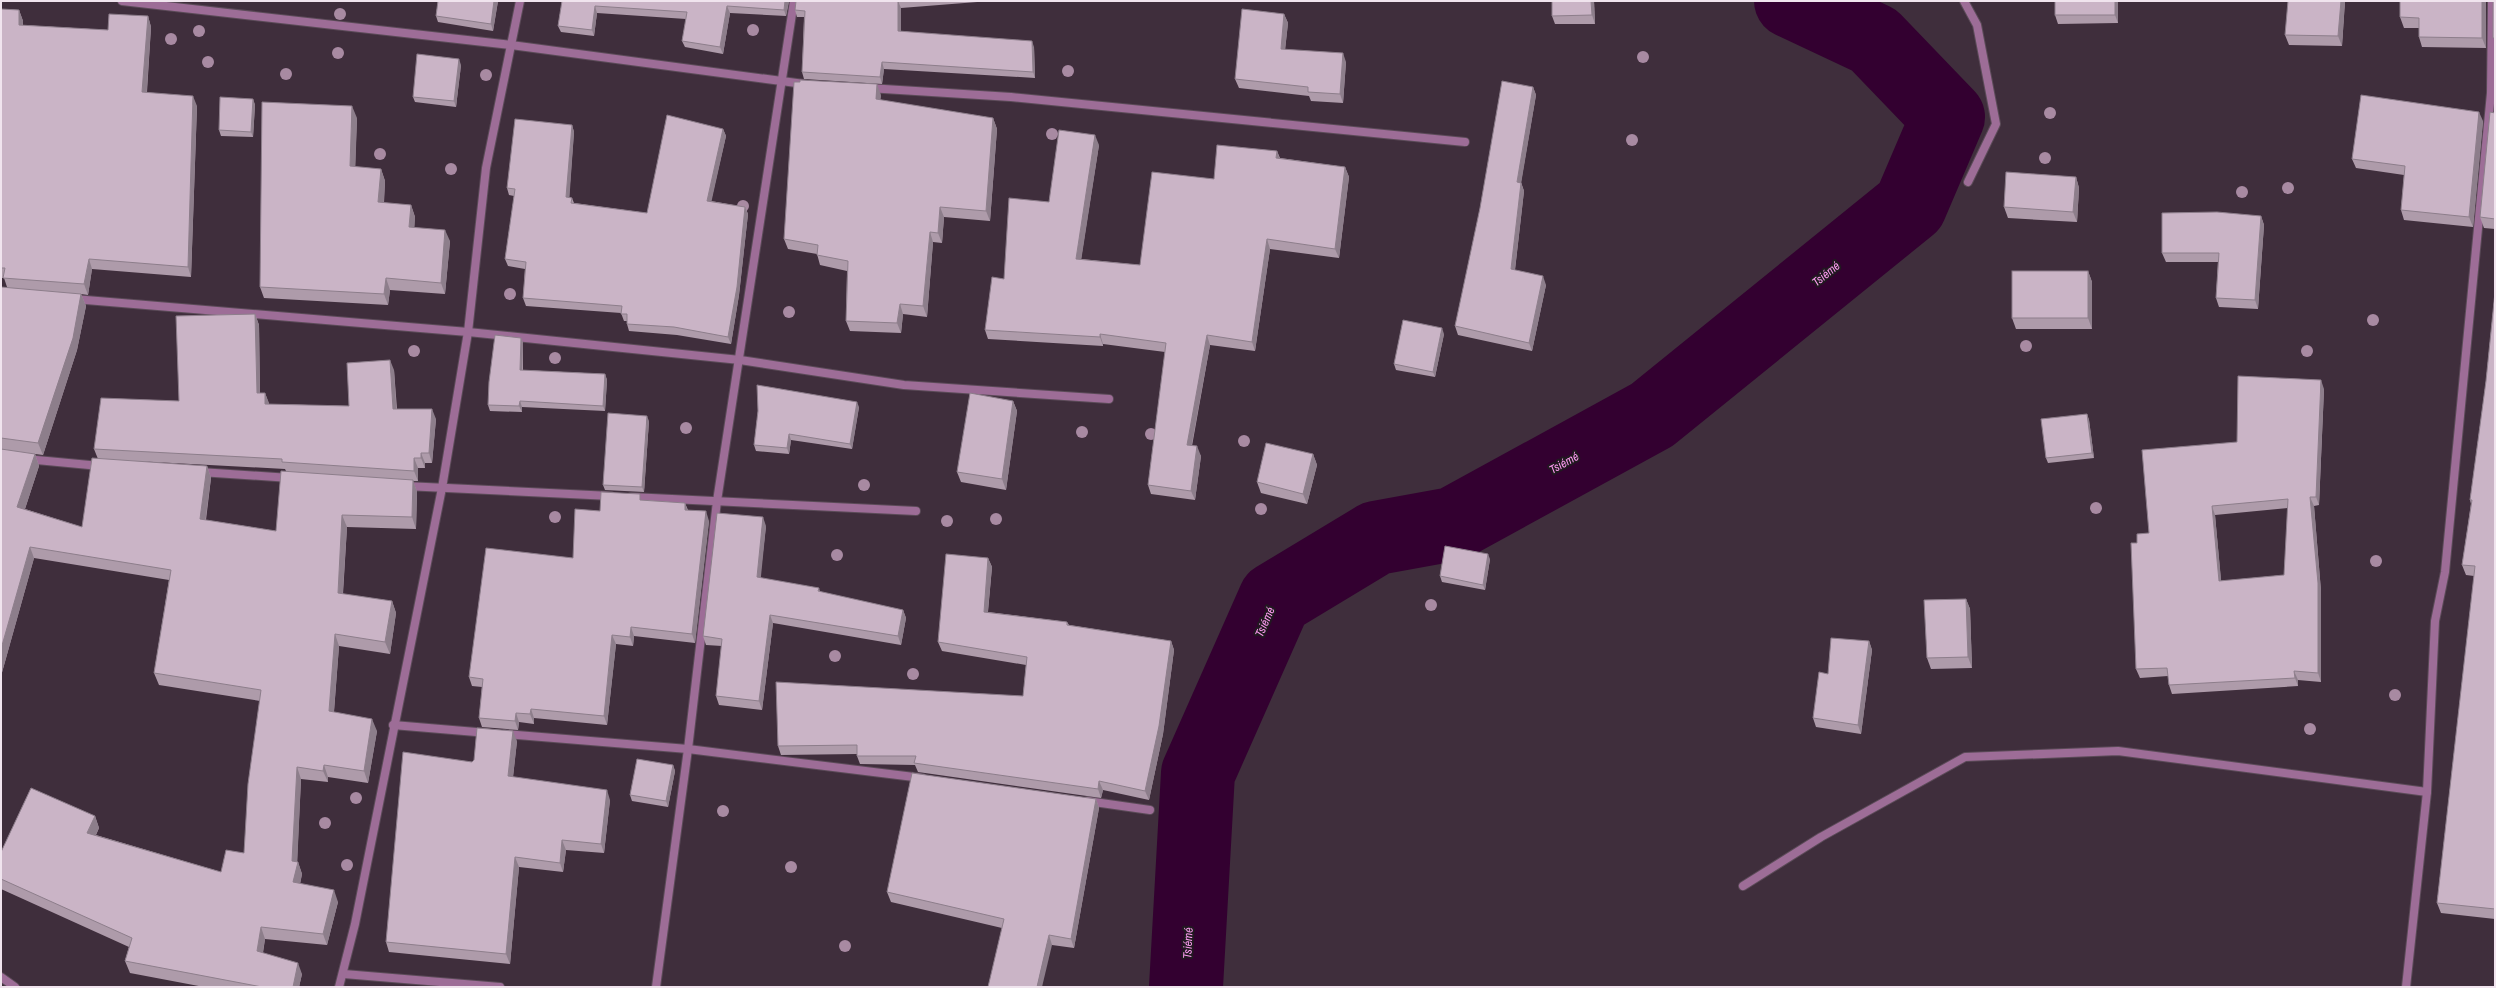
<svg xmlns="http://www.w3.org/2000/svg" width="2496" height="988" viewBox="0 0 2496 988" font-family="'Archivo Narrow',sans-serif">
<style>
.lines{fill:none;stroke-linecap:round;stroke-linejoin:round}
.river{stroke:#330030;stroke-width:74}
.lane-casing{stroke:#5b4b58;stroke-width:10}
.street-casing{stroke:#5b4b58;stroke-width:10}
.lane{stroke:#9d6d97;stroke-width:8}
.street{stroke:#9d6d97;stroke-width:8}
.tree{fill:#a88aa2}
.wall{fill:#ae9baa;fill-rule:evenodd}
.shaded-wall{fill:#8d7e8b}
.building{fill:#cab4c6;stroke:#8d7e8b;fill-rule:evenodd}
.labels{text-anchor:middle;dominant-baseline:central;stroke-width:4;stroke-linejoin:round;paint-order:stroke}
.water-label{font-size:12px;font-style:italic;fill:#fd9cf1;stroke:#211920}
</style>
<rect width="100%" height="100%" fill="#3f2e3c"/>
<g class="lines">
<polyline class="river" points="1186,987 1198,773 1275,599 1376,538 1453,524 1652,415 1910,206 1948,117 1874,40 1791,1"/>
<g class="lane-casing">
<g id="lane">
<polyline points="1964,1 1977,25 1996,124 1968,182"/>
<polyline points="1743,886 1821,837 1965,757 2118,751 2427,792"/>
</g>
</g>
<g class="street-casing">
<g id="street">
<polyline points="122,1 511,45 804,84"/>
<polyline points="868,88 1011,97 1465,142"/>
<polyline points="74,299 468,332 740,360 904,385 1109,399"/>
<polyline points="26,459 100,466"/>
<polyline points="200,472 290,478"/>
<polyline points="405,486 611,496"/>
<polyline points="631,497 916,511"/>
<polyline points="393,725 488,733"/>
<polyline points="505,734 688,749 922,778"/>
<polyline points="1087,801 1150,810"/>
<polyline points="344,974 500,987"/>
<polyline points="1,977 15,987"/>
<polyline points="339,987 355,924 442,488 468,332 486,168 520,1"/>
<polyline points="656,987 688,749 717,501 794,1"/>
<polyline points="2406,987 2427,792 2435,621 2445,572 2491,93 2492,1"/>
</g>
</g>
<use href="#lane" class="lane"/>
<use href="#street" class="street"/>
</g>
<g class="tree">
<circle cx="340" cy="14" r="6"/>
<circle cx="753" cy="30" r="6"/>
<circle cx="199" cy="31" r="6"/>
<circle cx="171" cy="39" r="6"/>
<circle cx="338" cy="53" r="6"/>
<circle cx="1643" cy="57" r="6"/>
<circle cx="208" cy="62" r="6"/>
<circle cx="1068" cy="71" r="6"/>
<circle cx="286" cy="74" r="6"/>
<circle cx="486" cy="75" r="6"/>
<circle cx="2050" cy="113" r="6"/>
<circle cx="1052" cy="134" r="6"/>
<circle cx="1632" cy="140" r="6"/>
<circle cx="380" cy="154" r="6"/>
<circle cx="2045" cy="158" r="6"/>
<circle cx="451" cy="169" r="6"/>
<circle cx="2288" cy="188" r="6"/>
<circle cx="2242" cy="192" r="6"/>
<circle cx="743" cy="206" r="6"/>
<circle cx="510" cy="294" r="6"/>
<circle cx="789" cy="312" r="6"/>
<circle cx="2373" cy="320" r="6"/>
<circle cx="2026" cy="346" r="6"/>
<circle cx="414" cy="351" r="6"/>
<circle cx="2307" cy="351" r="6"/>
<circle cx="555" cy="358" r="6"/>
<circle cx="686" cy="428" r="6"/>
<circle cx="1082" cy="432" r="6"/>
<circle cx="1151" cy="434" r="6"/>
<circle cx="1244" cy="441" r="6"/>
<circle cx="864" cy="485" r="6"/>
<circle cx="2096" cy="508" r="6"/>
<circle cx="1261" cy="509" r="6"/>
<circle cx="555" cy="517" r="6"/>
<circle cx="996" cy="519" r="6"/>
<circle cx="947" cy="521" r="6"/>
<circle cx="837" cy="555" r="6"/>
<circle cx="2376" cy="561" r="6"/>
<circle cx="1431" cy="605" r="6"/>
<circle cx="835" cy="656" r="6"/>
<circle cx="913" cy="674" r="6"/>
<circle cx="2395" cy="695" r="6"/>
<circle cx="2310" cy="729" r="6"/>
<circle cx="356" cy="798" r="6"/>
<circle cx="723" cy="811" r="6"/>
<circle cx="325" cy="823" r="6"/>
<circle cx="347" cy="865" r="6"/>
<circle cx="791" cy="867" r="6"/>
<circle cx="845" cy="946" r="6"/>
</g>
<g class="wall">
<polygon points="438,1 498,1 493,31 438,22 436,16"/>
<polygon points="562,1 789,1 786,16 730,13 723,54 685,47 682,41 686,19 597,13 594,36 561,32 558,26"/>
<polygon points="796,1 990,1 901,8 901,31 1034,47 1035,78 884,69 882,84 804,79 802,72 804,17 797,17 795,10"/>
<polygon points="1552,1 1594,1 1595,24 1555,24 1552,16"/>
<polygon points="2055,1 2118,1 2118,23 2058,24 2055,15"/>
<polygon points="2345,1 2342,46 2289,45 2285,35"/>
<polygon points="2400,1 2486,1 2486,48 2422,47 2419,37 2419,28 2404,28 2400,17"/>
<path d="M 1,9 L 19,10 L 23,21 L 23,25 L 108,30 L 148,16 L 151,27 L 147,92 L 197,106 L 191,277 L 92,269 L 88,295 L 81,294 L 86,306 L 77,350 L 43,455 L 35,454 L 39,466 L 25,509 L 82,527 L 98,459 L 94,449 L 179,401 L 255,314 L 259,325 L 260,393 L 265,393 L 269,404 L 349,406 L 394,370 L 397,409 L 436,419 L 432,463 L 425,463 L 425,468 L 418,468 L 418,481 L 413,481 L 417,492 L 416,529 L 347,527 L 343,594 L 392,601 L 396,613 L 390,654 L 339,646 L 334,712 L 377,731 L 368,783 L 328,777 L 328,782 L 301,779 L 297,862 L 298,862 L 302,874 L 300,884 L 338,902 L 327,945 L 265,939 L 263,953 L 302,974 L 299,987 L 204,987 L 130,973 L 125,961 L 129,947 L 1,889 L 1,852 L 95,816 L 99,828 L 96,835 L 221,872 L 244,853 L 260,701 L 159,685 L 154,673 L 169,580 L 34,558 L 1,676 L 1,287 L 7,287 L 4,278 L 1,278 ZM 135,461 L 285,469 L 286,471 L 276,531 L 206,520 L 211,478 L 207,466 Z"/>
<polygon points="1284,14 1288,23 1285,50 1346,62 1343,103 1311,101 1309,96 1239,88 1235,79"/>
<polygon points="461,65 456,107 415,102 413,97"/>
<polygon points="1533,87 1536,95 1521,182 1524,191 1515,270 1546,285 1532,351 1458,335 1455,326"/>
<polygon points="881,95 880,100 993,118 997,129 990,221 944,217 942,243 933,242 927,317 903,314 901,333 850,331 846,321 847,271 820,265 817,254 788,249 784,239"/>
<polygon points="253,99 255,105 253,137 221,136 219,130"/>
<polygon points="2495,113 2495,229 2484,228 2480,217"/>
<polygon points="357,118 355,167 381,169 385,181 384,203 411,205 415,217 414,227 450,241 445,294 390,290 388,305 264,298 260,287"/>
<polygon points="2483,121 2473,227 2404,220 2401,210 2404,175 2356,168 2352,159"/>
<polygon points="572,125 574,132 569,197 572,198 574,203 647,213 723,129 726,136 711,201 745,207 748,214 739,295 731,344 677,335 629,331 627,324 627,321 624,321 621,313 526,306 523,298 525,269 508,266 505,259 514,196 509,195 507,188"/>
<polygon points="1099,145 1081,259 1140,265 1277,151 1280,158 1345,167 1349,177 1339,258 1270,249 1255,351 1210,345 1192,446 1201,456 1195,500 1151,494 1148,485 1165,352 1103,344 1103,346 988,339 985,330 1004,279 1049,202"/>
<polygon points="2076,177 2079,188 2077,222 2008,218 2004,207"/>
<polygon points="2261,216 2264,225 2258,309 2219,307 2216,298 2218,262 2166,262 2162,253"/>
<polygon points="2088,271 2092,282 2092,329 2016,329 2012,318"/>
<polygon points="2495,292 2495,919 2441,913 2437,903 2474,576 2466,575 2462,565 2471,504 2470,500 2486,381"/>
<polygon points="1444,334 1435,377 1396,370 1394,364"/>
<polygon points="521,338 523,343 523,370 605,374 607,380 605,411 522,407 522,412 490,411 488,405"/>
<path d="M 2324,389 L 2319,505 L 2314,506 L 2321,591 L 2321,682 L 2298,680 L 2298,686 L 2172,694 L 2169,685 L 2168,676 L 2140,678 L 2136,669 L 2137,543 L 2149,533 L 2237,442 ZM 2288,508 L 2284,575 L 2221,581 L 2215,515 Z"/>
<polygon points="1013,401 1017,411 1006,490 961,482 957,472"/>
<polygon points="859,407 852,449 791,440 789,454 756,451 754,445 758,411"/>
<polygon points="2087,414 2089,420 2094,458 2048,463 2046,458"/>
<polygon points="649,421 644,492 605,490 603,485"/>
<polygon points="1313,454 1317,465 1307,504 1261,493 1257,482"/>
<polygon points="642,500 685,503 688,510 709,521 695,643 634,636 633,646 616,644 607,725 534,718 534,724 519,722 518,730 482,727 479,718 482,687 472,686 469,677 573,558 600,511"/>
<polygon points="766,526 760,578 819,588 820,592 903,610 906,618 901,645 773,623 762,710 719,705 716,696 722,646 706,645 703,636"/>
<polygon points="988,558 992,567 988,612 1067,622 1069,625 1171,641 1174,650 1163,734 1149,800 1103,790 1101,798 918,772 915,765 860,764 857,756 857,754 781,755 778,746 1023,696 1026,665 942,651 938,642"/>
<polygon points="1490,559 1485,590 1442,582 1440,576"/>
<polygon points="1966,599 1970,609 1972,668 1931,669 1927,658"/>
<polygon points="1869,641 1872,650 1861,734 1816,727 1813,718 1828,674"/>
<polygon points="517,741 513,777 610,800 604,853 566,850 563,872 519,867 510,964 389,952 386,942 472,762"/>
<polygon points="673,765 675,771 668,807 632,801 630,795"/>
<polygon points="1096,799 1099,808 1074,948 1052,945 1002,928 891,902 887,892"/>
</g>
<g class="shaded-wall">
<polygon points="494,1 498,1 493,31 491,24"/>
<polygon points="785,1 789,1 786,16 784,10"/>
<polygon points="898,1 901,8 901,37 898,31"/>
<polygon points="1591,1 1594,1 1595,24 1592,15"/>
<polygon points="2115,1 2118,1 2118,23 2115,15"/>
<polygon points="2341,1 2345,1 2342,46 2338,36"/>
<polygon points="2482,1 2486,1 2486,48 2482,38"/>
<polygon points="595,6 597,13 594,36 592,30"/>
<polygon points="727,6 730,13 723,54 720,47"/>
<polygon points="19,10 23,21 22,35 19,25"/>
<polygon points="1284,14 1288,23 1284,59 1281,49"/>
<polygon points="148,16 151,27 146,102 142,92"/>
<polygon points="1032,41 1034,47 1035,78 1033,72"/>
<polygon points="1343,53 1346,62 1343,103 1340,94"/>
<polygon points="459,59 461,65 456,107 454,101"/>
<polygon points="882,62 884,69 882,84 880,77"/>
<polygon points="877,84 881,95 879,110 876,99"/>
<polygon points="1533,87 1536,95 1520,190 1517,182"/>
<polygon points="193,96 197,106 191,277 188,267"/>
<polygon points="253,99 255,105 253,137 251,132"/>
<polygon points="352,106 357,118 355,178 350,166"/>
<polygon points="2479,112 2483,121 2473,227 2469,217"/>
<polygon points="993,118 997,129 990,221 986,211"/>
<polygon points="572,125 574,132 569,204 566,197"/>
<polygon points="723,129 726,136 710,208 707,201"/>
<polygon points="1095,135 1099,145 1080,268 1076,259"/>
<polygon points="1277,151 1280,160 1276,158"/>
<polygon points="1345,167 1349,177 1339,258 1335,249"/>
<polygon points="381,169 385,181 383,214 378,202"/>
<polygon points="2076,177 2079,188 2077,222 2073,212"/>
<polygon points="1521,183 1524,191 1514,278 1511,269"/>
<polygon points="411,205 415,217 414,238 409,227"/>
<polygon points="745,207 748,214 739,295 731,344 728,337"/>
<polygon points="940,207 944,217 942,243 938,233"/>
<polygon points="2261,216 2264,225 2258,309 2255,300"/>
<polygon points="445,230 450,241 445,294 441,283"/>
<polygon points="930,232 933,242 927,317 923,306"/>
<polygon points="1267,239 1270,249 1255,351 1252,342"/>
<polygon points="89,259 92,269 88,295 84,284"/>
<polygon points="2088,271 2092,282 2092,329 2088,318"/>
<polygon points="1543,276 1546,285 1532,351 1529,343"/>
<polygon points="386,278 390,290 388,305 384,294"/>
<polygon points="81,294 86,306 77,350 43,455 38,443"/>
<polygon points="900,304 903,314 901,333 897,323"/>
<polygon points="255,314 259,325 260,403 257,393"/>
<polygon points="1442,328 1444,334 1435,377 1433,372"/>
<polygon points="1100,334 1103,344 1103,346 1100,337"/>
<polygon points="1207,335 1210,345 1190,454 1187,445"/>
<polygon points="521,338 523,343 522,376 520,370"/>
<polygon points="390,360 394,370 397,419 393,409"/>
<polygon points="605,374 607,380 605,411 603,406"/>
<polygon points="2321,380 2324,389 2319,505 2316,497"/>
<polygon points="265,393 269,403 269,415 265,404"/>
<polygon points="520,401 522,407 522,412 519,406"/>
<polygon points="1013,401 1017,411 1006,490 1002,479"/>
<polygon points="857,402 859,407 852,449 850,444"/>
<polygon points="432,409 436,419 432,463 429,453"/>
<polygon points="2087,414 2089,420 2094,458 2092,453"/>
<polygon points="647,416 649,421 644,492 642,487"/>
<polygon points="789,434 791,440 789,454 787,448"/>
<polygon points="1197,446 1201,456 1195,500 1191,491"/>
<polygon points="421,453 425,463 425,468 421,458"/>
<polygon points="35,454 39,466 22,518 17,507"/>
<polygon points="1313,454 1317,465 1307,504 1303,494"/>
<polygon points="414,458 418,468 418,481 414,471"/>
<polygon points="207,466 211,478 204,531 200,519"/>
<polygon points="413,480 417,492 416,529 412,517"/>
<polygon points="2310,497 2314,506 2321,591 2321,682 2318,673"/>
<polygon points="685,503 688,512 685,510"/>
<polygon points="2212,506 2215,515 2222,590 2219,581"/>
<polygon points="706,511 709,521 695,643 692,634"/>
<polygon points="342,515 347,527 342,605 338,593"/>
<polygon points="763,517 766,526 760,586 757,577"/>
<polygon points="30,547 34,558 1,676 1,649"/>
<polygon points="1488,554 1490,559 1485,590 1483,585"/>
<polygon points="988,558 992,567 987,620 984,612"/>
<polygon points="1966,599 1970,609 1972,668 1968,657"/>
<polygon points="392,601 396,613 390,654 385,642"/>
<polygon points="903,610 906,618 901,645 898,636"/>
<polygon points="770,615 773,623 762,710 759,701"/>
<polygon points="631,627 634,636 633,646 630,637"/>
<polygon points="335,634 339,646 333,723 329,711"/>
<polygon points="612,635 616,644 607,725 604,716"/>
<polygon points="1171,641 1174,650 1163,734 1149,800 1145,791"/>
<polygon points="1869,641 1872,650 1861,734 1858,725"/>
<polygon points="2294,671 2298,680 2298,686 2295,678"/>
<polygon points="531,709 534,718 534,724 530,714"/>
<polygon points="516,713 519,722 518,730 515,721"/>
<polygon points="372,719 377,731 368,783 364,771"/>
<polygon points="513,731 517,741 512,786 508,776"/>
<polygon points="324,765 328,777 328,782 323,771"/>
<polygon points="673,765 675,771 668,807 666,801"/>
<polygon points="297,767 301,779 297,868 298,862 302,874 298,894 293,882 292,861"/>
<polygon points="1099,781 1103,790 1101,798 1098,789"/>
<polygon points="607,790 610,800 604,853 601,844"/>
<polygon points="1096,799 1099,808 1074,948 1071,939"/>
<polygon points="95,816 99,828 91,845 87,833"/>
<polygon points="562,840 566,850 563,872 560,863"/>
<polygon points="515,857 519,867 510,964 506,954"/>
<polygon points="334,890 338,902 327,945 323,934"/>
<polygon points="261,927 265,939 261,963 257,951"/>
<polygon points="1049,935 1052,945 1042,987 1037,987"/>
<polygon points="298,963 302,974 299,987 293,987"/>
</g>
<g class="building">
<polygon points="438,1 494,1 491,24 436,16"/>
<polygon points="562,1 785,1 784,10 727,6 720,47 682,41 687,12 595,6 592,30 558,26"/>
<polygon points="796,1 902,1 898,1 898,31 1032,41 1033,72 882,62 880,77 802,72 805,11 795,10"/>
<polygon points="1552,1 1591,1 1592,15 1552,16"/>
<rect x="2055" y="1" width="60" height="14"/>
<polygon points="2288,1 2341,1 2338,36 2285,35"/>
<polygon points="2400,1 2482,1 2482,38 2419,37 2419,18 2400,17"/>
<rect x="2493" y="1" width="2" height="37"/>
<polygon points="1,9 19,10 19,25 108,30 109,14 148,16 142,92 193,96 188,267 89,259 84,284 3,278 5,268 1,268"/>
<polygon points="1242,9 1284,14 1281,49 1343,53 1340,94 1308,92 1308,87 1235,79"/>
<polygon points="417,54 459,59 454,101 413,97"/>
<polygon points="800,80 877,84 876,99 993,118 986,211 940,207 938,233 930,232 923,306 900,304 897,323 846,321 848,261 817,255 818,245 784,239 794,82 800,82"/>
<polygon points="1502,81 1533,87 1517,182 1521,183 1511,269 1543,276 1529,343 1455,326 1480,208"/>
<polygon points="2361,95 2479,112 2469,217 2401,210 2405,166 2352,159"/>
<polygon points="220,97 253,99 251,132 219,130"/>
<polygon points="262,102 352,106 350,166 381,169 378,202 411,205 409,227 445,230 441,283 386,278 384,294 260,287"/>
<polygon points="2490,112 2495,113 2495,219 2480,217"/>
<polygon points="667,115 723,129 707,201 745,207 737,287 728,337 674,327 627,324 627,314 621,314 622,306 523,298 526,262 505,259 515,189 507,188 515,119 572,125 566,197 572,198 571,203 647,213"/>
<polygon points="1059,130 1095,135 1076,259 1140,265 1152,172 1214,179 1217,145 1277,151 1276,158 1345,167 1335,249 1267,239 1252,342 1207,335 1187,445 1197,446 1191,491 1148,485 1166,343 1100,334 1100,337 985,330 992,277 1004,279 1009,198 1049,202"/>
<polygon points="2006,172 2076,177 2073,212 2004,207"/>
<polygon points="2217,212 2261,216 2255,300 2216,298 2219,253 2162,253 2162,213"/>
<rect x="2012" y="271" width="76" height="47"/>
<polygon points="1,287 81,294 73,338 38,443 1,438"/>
<polygon points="2495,292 2495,909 2437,903 2475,566 2462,565 2472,500 2470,500 2486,381"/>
<polygon points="255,314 257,393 265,393 265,404 349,406 347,363 390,360 393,409 432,409 429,453 421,453 421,458 414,458 414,471 282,462 282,459 94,449 101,398 179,401 176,316"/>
<polygon points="1403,320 1442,328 1433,372 1394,364"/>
<polygon points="495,335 521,338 520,370 605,374 603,406 520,401 519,406 488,405 489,382"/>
<path d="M 2238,376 L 2321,380 L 2316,497 L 2310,497 L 2318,583 L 2318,673 L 2294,671 L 2295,678 L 2169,685 L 2167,668 L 2136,669 L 2131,543 L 2137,543 L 2137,534 L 2149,533 L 2142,450 L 2237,442 ZM 2288,499 L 2284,575 L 2219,581 L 2212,506 Z"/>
<polygon points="757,385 857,402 850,444 789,434 787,448 754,445 758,411"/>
<polygon points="970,393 1013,401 1002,479 957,472"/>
<polygon points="608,413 647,416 642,487 603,485"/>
<polygon points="2087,414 2092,453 2046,458 2041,419"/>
<polygon points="1266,443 1313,454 1303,494 1257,482"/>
<polygon points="1,449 35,454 17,507 82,527 92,458 207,466 200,519 276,531 281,471 413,480 412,517 342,515 338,593 392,601 385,642 335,634 329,711 372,719 364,771 324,765 323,771 297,767 292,861 298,862 293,882 334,890 323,934 261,927 257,951 298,963 293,987 262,987 125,961 132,938 1,879 1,852 31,788 95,816 87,833 221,872 226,850 244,853 248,784 261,690 154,673 171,570 30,547 1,649"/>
<polygon points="601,492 640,494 640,500 685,503 685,510 706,511 692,634 631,627 630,637 612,635 604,716 531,709 530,714 516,713 515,721 479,718 483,679 469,677 486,548 573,558 575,509 600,511"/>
<polygon points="717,513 763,517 757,577 819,588 818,591 903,610 898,636 770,615 759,701 716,696 722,639 703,636"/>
<polygon points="1445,546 1488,554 1483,585 1440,576"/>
<polygon points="946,554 988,558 984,612 1067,622 1067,625 1171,641 1159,726 1145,791 1099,781 1098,789 914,763 916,756 857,756 857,745 778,746 776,682 1023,696 1027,657 938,642"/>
<polygon points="1966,599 1968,657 1927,658 1924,600"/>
<polygon points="1831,638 1869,641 1858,725 1813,718 1819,672 1828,674"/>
<polygon points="477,728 513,731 508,776 607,790 601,844 562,840 560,863 515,857 506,954 386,942 403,752 472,762 474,760"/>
<polygon points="637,759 673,765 666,801 630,795"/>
<polygon points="912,773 1096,799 1071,939 1049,935 1037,987 988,987 1004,919 887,892"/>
</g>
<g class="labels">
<g class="water-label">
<text transform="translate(1826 274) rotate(-39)">Tsiémé</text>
<text transform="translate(1564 463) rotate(-29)">Tsiémé</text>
<text transform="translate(1265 622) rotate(-66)">Tsiémé</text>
<text transform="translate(1188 943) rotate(-87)">Tsiémé</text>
</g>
</g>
<rect width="2496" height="988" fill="none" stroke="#f0e4ee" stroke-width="4"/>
</svg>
